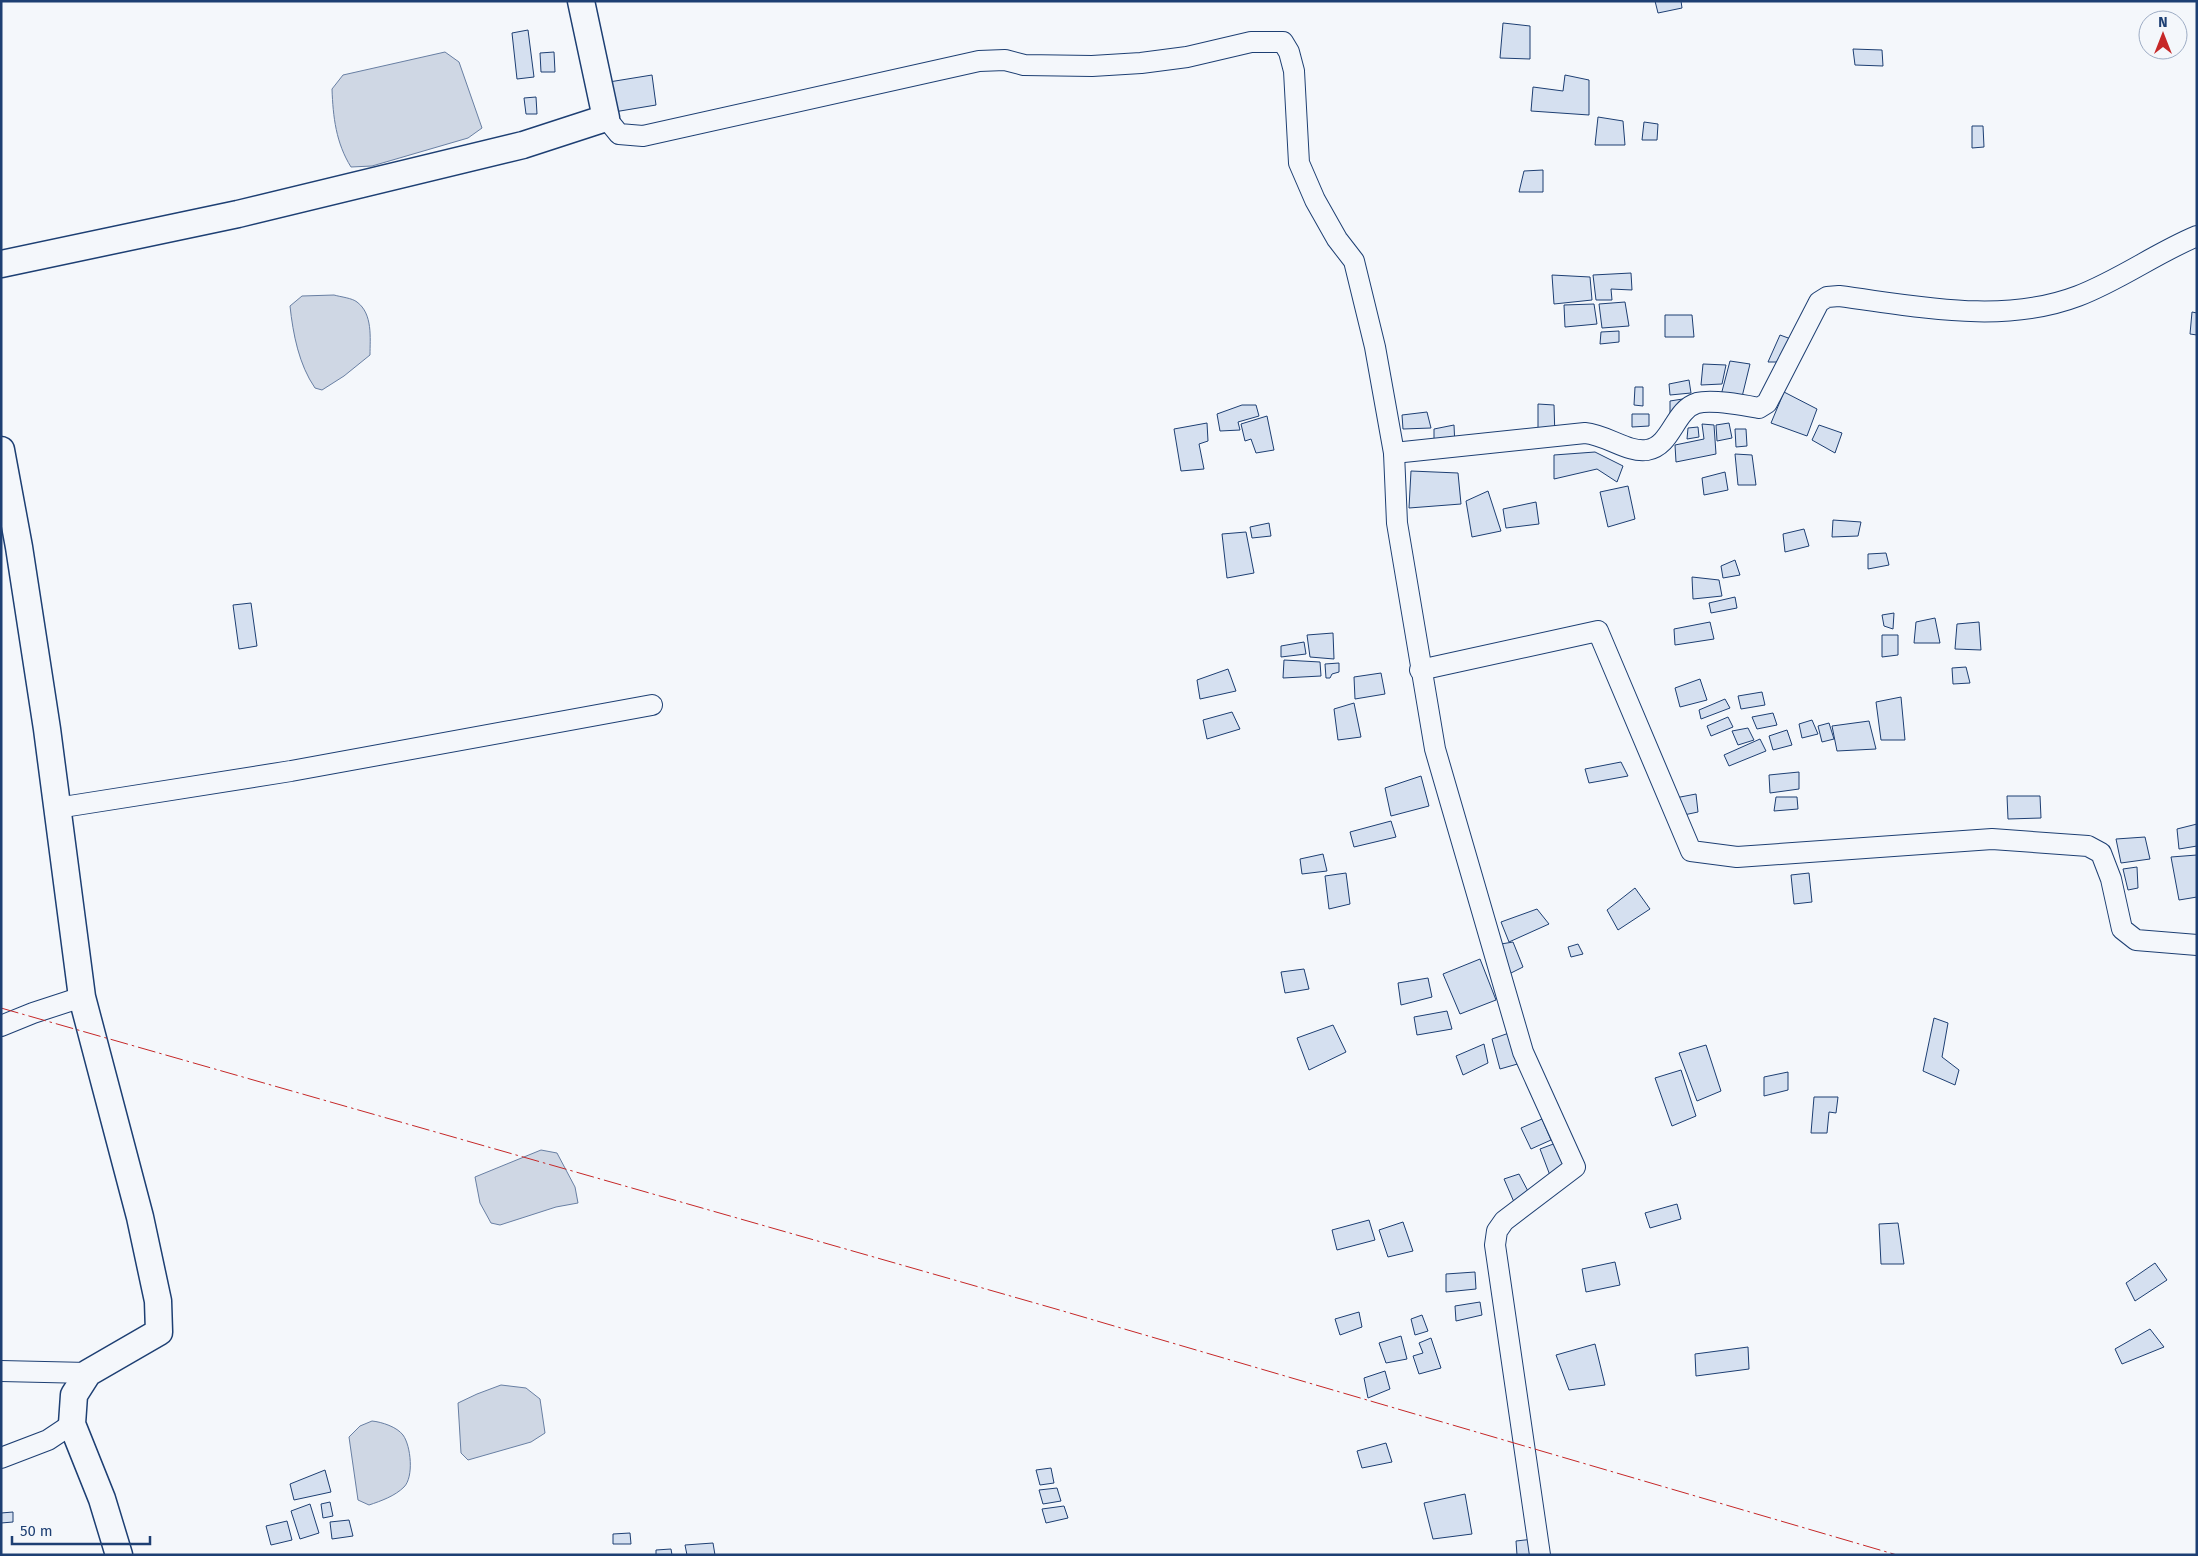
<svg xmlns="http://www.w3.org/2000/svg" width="2198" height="1556" viewBox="0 0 2198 1556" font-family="'Fira Sans',sans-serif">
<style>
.water{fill:#cfd7e4;stroke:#687fa3}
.building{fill:#d5e0f0;stroke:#1d3f73}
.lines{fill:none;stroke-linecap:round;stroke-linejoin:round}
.minor-casing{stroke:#1d3f73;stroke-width:22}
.major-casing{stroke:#1d3f73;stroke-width:29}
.minor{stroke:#f4f7fb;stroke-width:20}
.major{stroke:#f4f7fb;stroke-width:26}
.power{stroke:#c62828;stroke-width:1;stroke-dasharray:18 4 2.5 4;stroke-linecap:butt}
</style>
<rect width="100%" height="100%" fill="#f4f7fb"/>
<g class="water">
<path d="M 445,52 L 459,62 L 482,128 L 468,138 L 372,166 L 351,167 C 336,143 333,117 332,89 L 343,75 Z"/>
<path d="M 334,295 C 341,297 352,298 357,302 C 373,314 370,338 370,355 L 344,376 L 322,390 L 315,388 C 299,365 293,334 290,306 L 302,296 Z"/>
<polygon points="541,1150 557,1153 575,1187 578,1203 556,1207 500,1225 491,1223 480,1203 475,1177"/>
<polygon points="501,1385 526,1388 540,1399 545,1433 531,1442 468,1460 461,1453 458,1403 477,1394"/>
<path d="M 372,1421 C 382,1422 397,1427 403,1435 C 411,1446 414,1477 404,1487 C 395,1496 381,1501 369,1505 L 358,1500 L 349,1437 L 360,1426 Z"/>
</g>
<g class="building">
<polygon points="1655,1 1681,1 1682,8 1658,13"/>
<polygon points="1503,23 1530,26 1530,59 1500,58"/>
<polygon points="528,30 534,77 517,79 512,33"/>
<polygon points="1853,49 1882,50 1883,66 1855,65"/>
<polygon points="554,52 555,72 541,72 540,53"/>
<polygon points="652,75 656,105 614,112 609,82"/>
<polygon points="1565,75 1589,80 1589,115 1531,111 1533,87 1563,91"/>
<polygon points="536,97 537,114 526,114 524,98"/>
<polygon points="1598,117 1623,121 1625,145 1595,145"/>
<polygon points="1644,122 1658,124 1657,140 1642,140"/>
<polygon points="1972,126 1983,126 1984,147 1972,148"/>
<polygon points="1543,170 1543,192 1519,192 1524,171"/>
<polygon points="1631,273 1632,290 1611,289 1612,300 1596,300 1593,275"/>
<polygon points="1552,275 1590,277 1592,300 1554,304"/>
<polygon points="1625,302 1629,326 1602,328 1599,304"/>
<polygon points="1594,304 1597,324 1565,327 1564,305"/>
<polygon points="2192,312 2197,313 2197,335 2190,334"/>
<polygon points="1665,315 1692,315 1694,337 1665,337"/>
<polygon points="1619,331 1619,342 1600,344 1601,332"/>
<polygon points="1780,335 1791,339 1778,362 1768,362"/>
<polygon points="1730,361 1750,364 1741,401 1720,399"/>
<polygon points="1703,364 1726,365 1722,384 1701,385"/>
<polygon points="1689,380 1691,393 1670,395 1669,384"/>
<polygon points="1635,387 1643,387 1643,406 1634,405"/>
<polygon points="1784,392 1817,409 1807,436 1771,423"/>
<polygon points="1689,398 1670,421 1670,401"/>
<polygon points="1538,404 1554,405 1555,438 1538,439"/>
<polygon points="1242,405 1256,405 1259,416 1238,422 1240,430 1220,431 1217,414"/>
<polygon points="1427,412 1431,428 1403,429 1402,415"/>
<polygon points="1632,414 1649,414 1649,426 1632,427"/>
<polygon points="1267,416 1274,450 1256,453 1251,439 1245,441 1241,424"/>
<polygon points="1207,423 1208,441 1199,444 1204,469 1181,471 1174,429"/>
<polygon points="1729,423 1732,438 1717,441 1716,425"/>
<polygon points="1702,424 1714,425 1716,454 1676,462 1675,445 1704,439"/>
<polygon points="1454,425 1455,447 1434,450 1434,429"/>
<polygon points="1819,425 1842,433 1835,453 1812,440"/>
<polygon points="1698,427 1699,437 1687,439 1688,428"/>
<polygon points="1735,429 1746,429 1747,446 1736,447"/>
<polygon points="1595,452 1623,466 1617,482 1597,469 1554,479 1554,455"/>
<polygon points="1735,454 1752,455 1756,485 1738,485"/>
<polygon points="1411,471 1458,473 1461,504 1409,508"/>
<polygon points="1725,472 1728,490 1704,495 1702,478"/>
<polygon points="1628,486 1635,519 1608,527 1600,492"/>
<polygon points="1488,491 1501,531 1472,537 1466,501"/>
<polygon points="1536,502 1539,524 1506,528 1503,509"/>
<polygon points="1833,520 1861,522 1858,536 1832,537"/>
<polygon points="1269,523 1271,536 1252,538 1250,527"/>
<polygon points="1804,529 1809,546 1785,552 1783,534"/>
<polygon points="1246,532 1254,573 1227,578 1222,534"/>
<polygon points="1886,553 1889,565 1868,569 1868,554"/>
<polygon points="1735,560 1740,575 1723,578 1721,566"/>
<polygon points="1692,577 1719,580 1722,596 1693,599"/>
<polygon points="1735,597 1737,608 1711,613 1709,603"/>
<polygon points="251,603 257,646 239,649 233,605"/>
<polygon points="1894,613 1893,629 1884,626 1882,615"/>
<polygon points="1935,618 1940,643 1914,643 1916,622"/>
<polygon points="1710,622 1714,639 1675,645 1674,629"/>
<polygon points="1979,622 1981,650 1955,649 1957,624"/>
<polygon points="1333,633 1334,659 1310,657 1307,635"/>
<polygon points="1882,635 1898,635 1898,655 1882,657"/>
<polygon points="1304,642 1306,654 1281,657 1281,646"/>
<polygon points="1284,660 1320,662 1321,676 1283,678"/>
<polygon points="1339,663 1339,672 1332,674 1330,678 1326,678 1325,664"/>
<polygon points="1966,667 1970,683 1953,684 1952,668"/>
<polygon points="1228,669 1236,691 1200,699 1197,680"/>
<polygon points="1381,673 1385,694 1355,699 1354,677"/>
<polygon points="1700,679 1707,700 1680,707 1675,688"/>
<polygon points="1762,692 1765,705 1741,709 1738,696"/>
<polygon points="1901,697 1905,740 1881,740 1876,702"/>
<polygon points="1725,699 1730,708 1701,719 1699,710"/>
<polygon points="1354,703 1361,737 1338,740 1334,709"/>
<polygon points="1232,712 1240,729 1207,739 1203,720"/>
<polygon points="1773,713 1777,725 1757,729 1752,717"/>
<polygon points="1728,717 1733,727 1711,736 1707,726"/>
<polygon points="1812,720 1818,734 1802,738 1799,724"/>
<polygon points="1869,721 1876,749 1837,751 1832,726"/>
<polygon points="1829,723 1834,739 1822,742 1818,726"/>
<polygon points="1748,728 1754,740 1738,745 1732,731"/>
<polygon points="1787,730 1792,745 1773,750 1769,736"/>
<polygon points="1760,739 1766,751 1729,766 1724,755"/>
<polygon points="1621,762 1628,776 1589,783 1585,769"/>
<polygon points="1799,772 1799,789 1770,793 1769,775"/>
<polygon points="1421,776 1429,806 1391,816 1385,788"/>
<polygon points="1696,794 1698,812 1679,816 1675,798"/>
<polygon points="2007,796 2040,796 2041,818 2008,819"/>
<polygon points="1776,797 1797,797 1798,809 1774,811"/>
<polygon points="1391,821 1396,837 1354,847 1350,832"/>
<polygon points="2197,824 2197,846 2179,849 2177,829"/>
<polygon points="2145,837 2150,859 2121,863 2116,839"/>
<polygon points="1323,854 1327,871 1302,874 1300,859"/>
<polygon points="2197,855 2197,897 2179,900 2171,857"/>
<polygon points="2137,867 2138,888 2128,890 2123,869"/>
<polygon points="1346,873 1350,904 1329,909 1325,876"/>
<polygon points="1809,873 1812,902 1794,904 1791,875"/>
<polygon points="1635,888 1650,909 1618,930 1607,910"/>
<polygon points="1537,909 1549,924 1509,942 1501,922"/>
<polygon points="1513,942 1523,967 1505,976 1495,945"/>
<polygon points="1578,944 1583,954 1571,957 1568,947"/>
<polygon points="1480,959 1496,1000 1460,1014 1443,974"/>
<polygon points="1304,969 1309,989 1285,993 1281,972"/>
<polygon points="1428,978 1432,997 1401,1005 1398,983"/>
<polygon points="1447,1011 1452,1029 1417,1035 1414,1017"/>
<polygon points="1934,1018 1948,1023 1942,1057 1959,1070 1955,1085 1923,1071"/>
<polygon points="1333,1025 1346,1052 1309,1070 1297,1038"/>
<polygon points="1509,1033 1521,1063 1500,1069 1492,1039"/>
<polygon points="1484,1044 1488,1063 1463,1075 1456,1056"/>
<polygon points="1706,1045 1721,1091 1697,1101 1679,1053"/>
<polygon points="1681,1070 1696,1116 1672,1126 1655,1078"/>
<polygon points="1788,1072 1788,1090 1764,1096 1764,1077"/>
<polygon points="1814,1097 1838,1097 1836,1113 1829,1112 1827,1133 1811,1133"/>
<polygon points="1542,1119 1551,1140 1531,1149 1521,1128"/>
<polygon points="1556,1143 1569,1169 1551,1178 1540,1149"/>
<polygon points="1519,1174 1530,1195 1514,1202 1504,1179"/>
<polygon points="1677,1204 1681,1219 1650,1228 1645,1213"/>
<polygon points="1369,1220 1375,1240 1337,1250 1332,1230"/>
<polygon points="1403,1222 1413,1251 1388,1257 1379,1230"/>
<polygon points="1898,1223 1904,1264 1881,1264 1879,1224"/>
<polygon points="1615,1262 1620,1285 1586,1292 1582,1269"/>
<polygon points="2155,1263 2167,1280 2135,1301 2126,1283"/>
<polygon points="1475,1272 1476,1289 1446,1292 1446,1274"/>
<polygon points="1480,1302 1482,1315 1456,1321 1455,1306"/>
<polygon points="1359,1312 1362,1327 1340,1335 1335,1319"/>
<polygon points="1422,1315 1428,1331 1415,1335 1411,1319"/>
<polygon points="2150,1329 2164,1347 2122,1364 2115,1349"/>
<polygon points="1401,1336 1407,1359 1386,1363 1379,1343"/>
<polygon points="1431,1338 1441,1368 1419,1374 1413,1356 1423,1353 1419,1343"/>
<polygon points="1595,1344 1605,1385 1569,1390 1556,1355"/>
<polygon points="1748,1347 1749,1369 1696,1376 1695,1354"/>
<polygon points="1385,1371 1390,1389 1368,1398 1364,1378"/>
<polygon points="1386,1443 1392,1462 1362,1468 1357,1451"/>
<polygon points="1051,1468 1054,1483 1040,1485 1036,1470"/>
<polygon points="325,1470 331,1492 294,1500 290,1484"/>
<polygon points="1057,1488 1061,1501 1043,1504 1039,1490"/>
<polygon points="1465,1494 1472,1534 1433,1539 1424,1503"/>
<polygon points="330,1502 333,1516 323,1518 321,1504"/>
<polygon points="310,1504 319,1533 300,1539 291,1511"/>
<polygon points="1064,1506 1068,1518 1046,1523 1042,1509"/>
<polygon points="13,1512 13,1522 1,1523 1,1513"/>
<polygon points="349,1520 353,1536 332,1539 330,1522"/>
<polygon points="287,1521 292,1540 271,1545 266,1526"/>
<polygon points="630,1533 631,1544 613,1544 613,1534"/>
<polygon points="1534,1539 1536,1555 1517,1555 1516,1541"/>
<polygon points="713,1543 715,1555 687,1555 685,1545"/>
<polygon points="671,1549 672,1555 656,1555 656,1550"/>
</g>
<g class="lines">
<g class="minor-casing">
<g id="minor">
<polyline points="606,118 619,134 643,136 979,61 1005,60 1024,65 1092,66 1141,63 1187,57 1251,42 1283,42 1289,52 1294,71 1299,163 1315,200 1337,239 1354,261 1375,347 1394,453 1397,523 1435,749 1523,1052 1575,1167 1504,1221 1497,1231 1495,1245 1540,1555"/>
<path d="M 1394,453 L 1585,433 C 1607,435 1628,453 1647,450 C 1672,446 1674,410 1697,403 C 1712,399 1743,405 1759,408 L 1767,403 L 1819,302 L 1827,297 L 1839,296 C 1917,306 2002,325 2078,296 C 2120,280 2156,253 2197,236"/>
<polyline points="1420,670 1598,631 1691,851 1737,857 1992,839 2088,846 2101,853 2111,879 2122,929 2136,940 2197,945"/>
<polyline points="57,808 291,771 652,705"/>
<polyline points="1,1026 33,1013 82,997"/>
<polyline points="1,1371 88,1373"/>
<polyline points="1,1458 48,1440 72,1424"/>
</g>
</g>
<g class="major-casing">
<g id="major">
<polyline points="1,264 238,214 523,145 606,118 581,1"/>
<polyline points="1,450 19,547 47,729 82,997 140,1217 158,1301 159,1332 88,1373 74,1395 72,1424 102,1499 119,1555"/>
</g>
</g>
<use href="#minor" class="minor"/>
<use href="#major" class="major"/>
<polyline class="power" points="1,1008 1056,1309 1897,1555"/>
</g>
<rect width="2198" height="1556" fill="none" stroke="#1d3f73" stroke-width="5"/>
<g transform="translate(2163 35)"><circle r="24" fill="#f4f7fb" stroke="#9eadc5"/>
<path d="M0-4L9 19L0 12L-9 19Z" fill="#c62828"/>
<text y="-8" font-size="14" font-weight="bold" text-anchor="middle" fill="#1d3f73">N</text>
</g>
<path d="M12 1536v8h138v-8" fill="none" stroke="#1d3f73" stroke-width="2.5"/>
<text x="20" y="1536" font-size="15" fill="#1d3f73" stroke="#f4f7fb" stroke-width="4" paint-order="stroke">50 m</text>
</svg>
